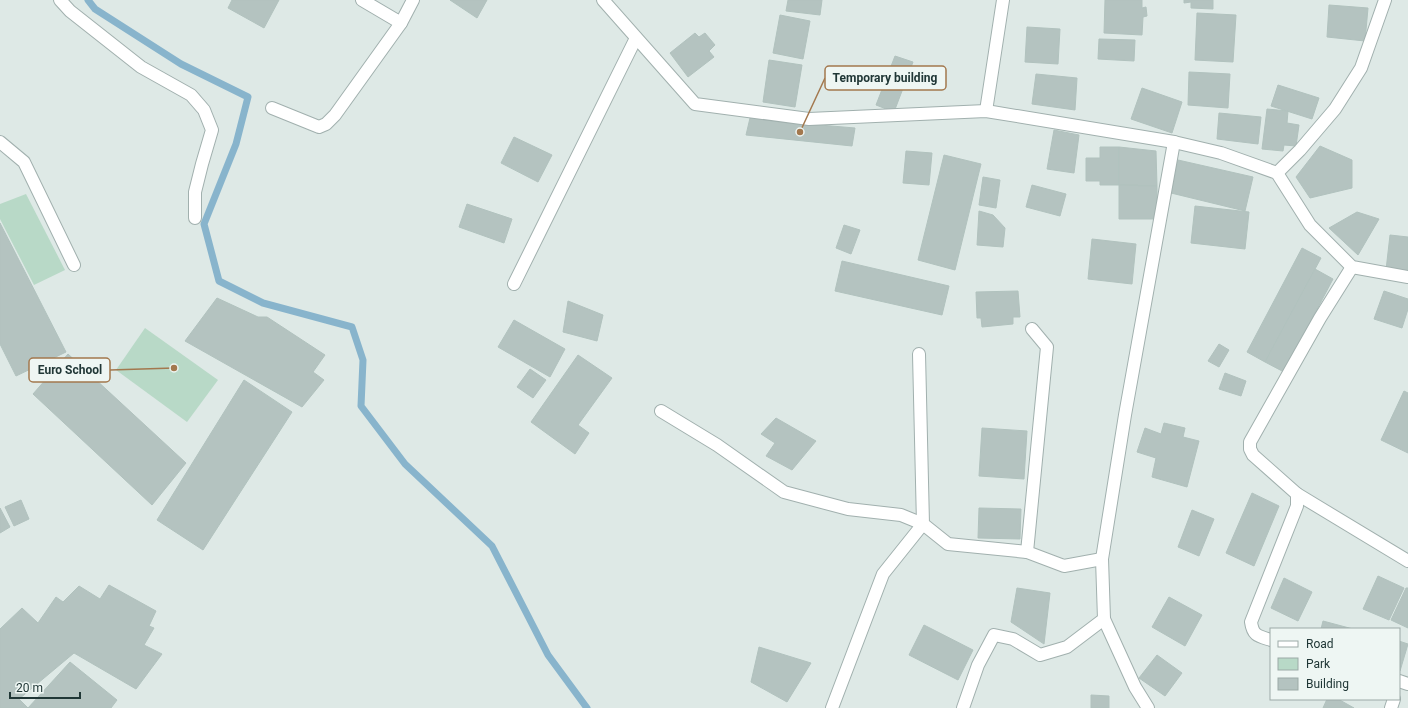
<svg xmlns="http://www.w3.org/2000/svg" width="1408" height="708" viewBox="0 0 1408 708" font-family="Roboto,sans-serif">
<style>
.green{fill:#b8d9c7}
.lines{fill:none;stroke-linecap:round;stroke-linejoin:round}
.stream{stroke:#88b4cc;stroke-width:7}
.building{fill:#b4c3c0;stroke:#b1c2be}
.minor-casing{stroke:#a1b0ae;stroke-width:14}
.minor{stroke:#fff;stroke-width:12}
.leader{fill:none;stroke:#a3784e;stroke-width:1.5}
.callout-dot{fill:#a3784e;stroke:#eef6f3;stroke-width:1.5}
.callout{fill:#eef6f3;stroke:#a3784e;stroke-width:1.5}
.callout-label{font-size:12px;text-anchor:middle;font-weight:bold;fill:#203736}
</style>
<rect width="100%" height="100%" fill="#dee9e6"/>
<g class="green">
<polygon points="26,194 65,270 34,285 0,219 0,204"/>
<polygon points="145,328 218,380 187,422 116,370"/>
</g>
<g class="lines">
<polyline class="stream" points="88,0 95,9 181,64 248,97 236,144 204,224 219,281 263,303 352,327 363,360 361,406 405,464 492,546 548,655 587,708"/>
</g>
<g class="building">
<polygon points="232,0 279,0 264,28 228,8"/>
<polygon points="450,0 487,0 477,18"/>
<polygon points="788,0 822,0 820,15 786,11"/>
<polygon points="1105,0 1142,0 1142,8 1146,7 1147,16 1143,17 1142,35 1104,33"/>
<polygon points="1184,0 1213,0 1213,9 1191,8 1191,2 1184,3"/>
<polygon points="1329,5 1368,8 1365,41 1327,37"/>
<polygon points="1197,13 1236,15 1233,62 1195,60"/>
<polygon points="780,15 810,21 803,59 773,53"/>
<polygon points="1027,27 1060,29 1058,64 1025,62"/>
<polygon points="695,33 699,37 705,33 715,45 709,51 714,57 688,77 670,53"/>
<polygon points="1099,39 1135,40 1134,61 1098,59"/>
<polygon points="895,56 913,62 894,112 876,105"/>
<polygon points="769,60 802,65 795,107 763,102"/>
<polygon points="1189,72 1230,74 1228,108 1188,105"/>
<polygon points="1036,74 1077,78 1075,110 1032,104"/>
<polygon points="1278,85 1319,98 1312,119 1271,106"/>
<polygon points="1142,88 1182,102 1172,133 1131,119"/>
<polygon points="1267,109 1288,111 1287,123 1299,125 1296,146 1284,145 1283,151 1262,149"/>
<polygon points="1219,113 1261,117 1258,144 1217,139"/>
<polygon points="750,118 808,124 855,128 852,146 746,135"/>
<polygon points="1054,130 1079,135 1074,173 1047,169"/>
<polygon points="514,137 552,155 538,182 501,163"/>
<polygon points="1320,146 1352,160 1352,188 1310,198 1296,177"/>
<polygon points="1100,147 1119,147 1119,185 1100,185 1100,181 1086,181 1086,158 1100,158"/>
<polygon points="1119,147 1156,151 1157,186 1119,185"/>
<polygon points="906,151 932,153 929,185 903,183"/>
<polygon points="944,155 981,164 955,270 918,260"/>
<polygon points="1178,160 1253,177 1245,211 1171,193"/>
<polygon points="983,177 1000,180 996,208 979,205"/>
<polygon points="1032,185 1066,194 1060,216 1026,207"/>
<polygon points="1119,185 1157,186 1157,219 1119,219"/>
<polygon points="467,204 512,219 504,243 459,227"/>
<polygon points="1195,206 1249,212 1245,249 1191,243"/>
<polygon points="979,211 993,215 1005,228 1003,247 977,245"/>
<polygon points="1357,212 1379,219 1358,255 1329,228"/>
<polygon points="0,223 66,352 16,376 0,344"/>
<polygon points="844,225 860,230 851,254 836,248"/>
<polygon points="1390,235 1408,237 1408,273 1386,270"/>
<polygon points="1092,239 1136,244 1132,284 1088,279"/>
<polygon points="1302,248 1321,258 1265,362 1247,352"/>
<polygon points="842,261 949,286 942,315 835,291"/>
<polygon points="1315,269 1333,279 1284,372 1265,362"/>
<polygon points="1018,291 1020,317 1013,317 1013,324 982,327 981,318 977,318 976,292"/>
<polygon points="1384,291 1408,299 1408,309 1402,328 1374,319"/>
<polygon points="217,298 258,317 267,317 325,355 313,372 324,380 302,407 185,341"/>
<polygon points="568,301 603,315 597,341 563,332"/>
<polygon points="514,320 565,349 550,377 498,347"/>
<polygon points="1219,344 1229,350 1219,367 1208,361"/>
<polygon points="68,354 186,463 152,505 33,394"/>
<polygon points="578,355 612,378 578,425 589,433 575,454 531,422"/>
<polygon points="530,369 546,380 533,398 517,387"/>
<polygon points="1225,373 1246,381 1241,396 1219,389"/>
<polygon points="244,380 292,412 203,550 157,520"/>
<polygon points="1404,391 1408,393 1408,453 1381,440"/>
<polygon points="776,418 816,441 792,470 766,456 775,443 761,434"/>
<polygon points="1164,423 1185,428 1183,437 1199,441 1187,487 1152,477 1156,458 1137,452 1145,428 1161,434"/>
<polygon points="982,428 1027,431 1024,479 979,476"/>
<polygon points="1252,493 1279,506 1254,566 1226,553"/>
<polygon points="21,500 29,519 14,526 5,507"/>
<polygon points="0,508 10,527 0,533"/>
<polygon points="979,508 1021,509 1020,539 978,538"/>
<polygon points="1192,510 1214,519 1199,556 1178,547"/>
<polygon points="1378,576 1404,588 1389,620 1363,609"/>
<polygon points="1284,578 1312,592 1298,621 1271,608"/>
<polygon points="109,585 156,611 149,626 154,628 144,645 162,654 136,689 74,653 19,699 28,708 0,708 0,629 22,608 38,623 56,597 63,602 79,586 100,599"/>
<polygon points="1017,588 1050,593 1044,644 1011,622"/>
<polygon points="1406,588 1408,588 1408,628 1391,620"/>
<polygon points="1169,597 1202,615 1185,646 1152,627"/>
<polygon points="1323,621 1353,629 1321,629"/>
<polygon points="924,625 973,650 958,680 909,655"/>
<polygon points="1399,641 1408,644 1400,671 1399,671"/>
<polygon points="759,647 811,663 787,702 751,682"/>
<polygon points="1157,655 1182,673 1165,696 1139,678"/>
<polygon points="70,662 117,700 111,708 28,708"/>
<polygon points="1091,695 1109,696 1109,708 1091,708"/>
<polygon points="1327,699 1338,699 1354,708 1323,708"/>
</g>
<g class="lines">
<g class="minor-casing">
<g id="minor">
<polyline points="60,0 70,11 141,67 191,95 204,110 212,130 202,164 195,192 195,218"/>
<polyline points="362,0 401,23 413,0"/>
<polyline points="603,0 695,104 809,119 986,111 1174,142 1221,153 1277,173 1310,225 1352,267 1408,277"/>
<polyline points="272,108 319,127 326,124 335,115 401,23"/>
<polyline points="986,111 1003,0"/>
<polyline points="0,142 24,162 74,265"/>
<polyline points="1277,173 1300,150 1335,109 1361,68 1385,0"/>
<polyline points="514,284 636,38"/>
<polyline points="1032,329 1047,347 1027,552 1064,566 1102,559"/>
<polyline points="919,354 923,524 948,544 1027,552"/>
<polyline points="661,411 717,445 784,492 848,509 901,515 923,524 883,574 832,708"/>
<polyline points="1297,494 1408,561"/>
<polyline points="1104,619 1135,687 1148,708"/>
<path d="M 1271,640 C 1258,636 1253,636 1251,622 L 1297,506 L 1297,494 L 1253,455 L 1250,449 L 1250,442 L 1320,318 L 1352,267"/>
<polyline points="1399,681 1408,684"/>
<polyline points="963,708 978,665 994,635 1013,639 1040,655 1067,647 1104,619 1102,559 1125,415 1174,142"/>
<polyline points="1391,708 1394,699"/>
</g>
</g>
<use href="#minor" class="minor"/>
</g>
<path class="leader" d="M800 132L825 78M174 368L110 370"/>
<g class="callout-dot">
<circle cx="800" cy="132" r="4"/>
<circle cx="174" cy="368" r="4"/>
</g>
<g class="callout">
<rect x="825" y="66" width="121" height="24" rx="4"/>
<rect x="29" y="358" width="81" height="24" rx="4"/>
</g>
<g class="callout-label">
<text x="885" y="82">Temporary building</text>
<text x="70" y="374">Euro School</text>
</g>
<rect x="1270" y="628" width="130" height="72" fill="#eef6f3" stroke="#9caaa7"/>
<rect x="1278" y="641" width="20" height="6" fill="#ffffff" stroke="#9caaa7"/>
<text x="1306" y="648" font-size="12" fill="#203736">Road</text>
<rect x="1278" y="658" width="20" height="12" fill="#b8d9c7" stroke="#9caaa7"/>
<text x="1306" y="668" font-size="12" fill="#203736">Park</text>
<rect x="1278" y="678" width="20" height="12" fill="#b4c3c0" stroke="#9caaa7"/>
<text x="1306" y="688" font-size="12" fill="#203736">Building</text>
<path d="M10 692v6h70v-6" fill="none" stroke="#203736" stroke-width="2"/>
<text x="16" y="692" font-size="12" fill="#203736" stroke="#eef6f3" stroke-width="3" paint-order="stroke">20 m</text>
</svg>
